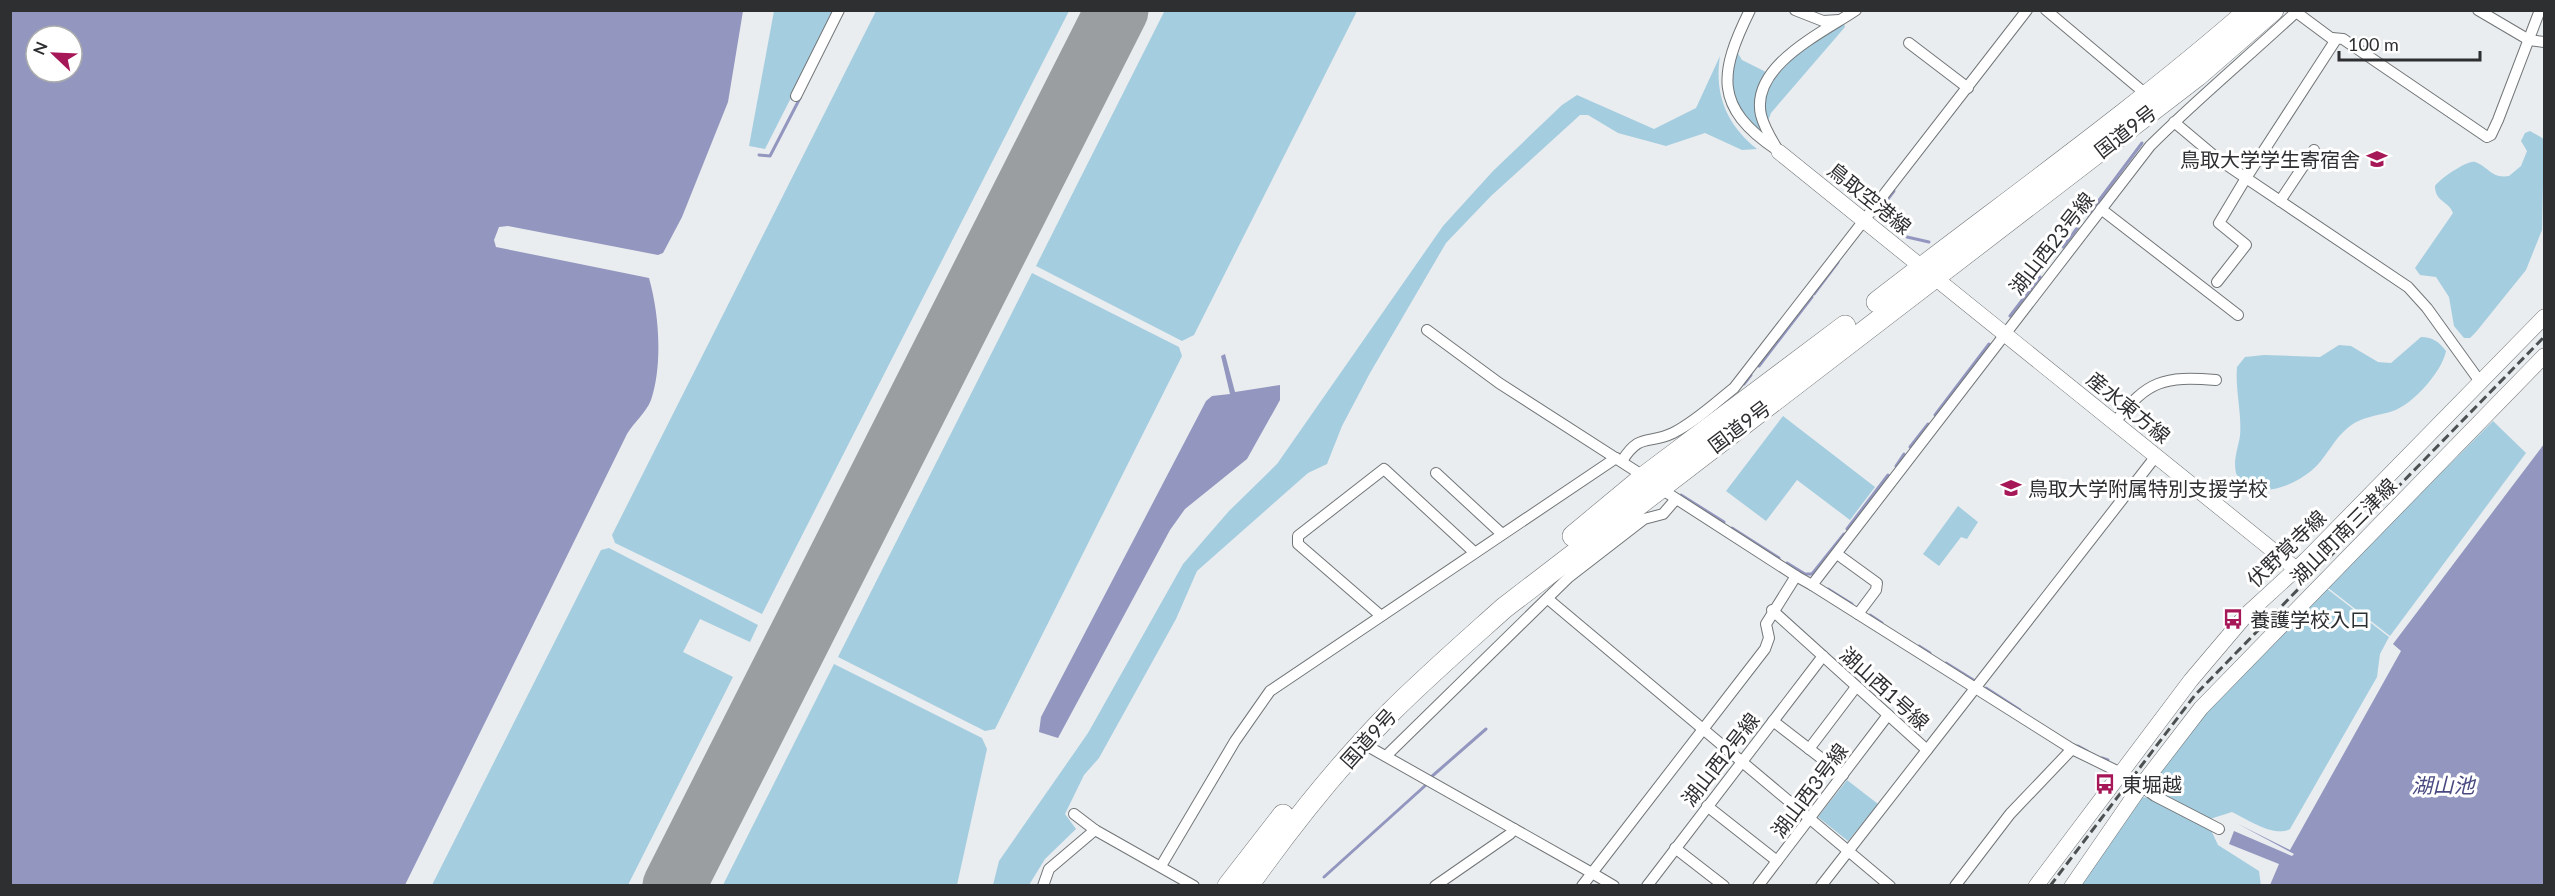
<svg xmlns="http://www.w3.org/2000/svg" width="2555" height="896" viewBox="0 0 2555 896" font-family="Lato,'Noto Sans JP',sans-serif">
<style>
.green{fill:#a5cde0}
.water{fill:#9396bf;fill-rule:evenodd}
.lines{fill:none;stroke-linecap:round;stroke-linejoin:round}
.stream{stroke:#9396bf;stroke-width:3}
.taxiway{stroke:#9b9ea0;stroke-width:26}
.runway{stroke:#9b9ea0;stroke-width:63}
.street-casing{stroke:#727678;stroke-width:12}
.secondary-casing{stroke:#727678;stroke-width:16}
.highway-casing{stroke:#727678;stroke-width:22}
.street{stroke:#fff;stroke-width:10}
.secondary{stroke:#fff;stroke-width:15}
.highway{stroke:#fff;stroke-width:21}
.rail{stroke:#4d5051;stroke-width:3;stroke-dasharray:9 4.5;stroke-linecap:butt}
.labels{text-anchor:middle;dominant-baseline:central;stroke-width:6;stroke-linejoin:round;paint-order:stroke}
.street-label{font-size:20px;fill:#2d2f30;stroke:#fff}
.poi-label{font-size:20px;fill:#2d2f30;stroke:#fff;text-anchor:start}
.water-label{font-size:21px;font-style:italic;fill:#484980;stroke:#fff}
</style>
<rect width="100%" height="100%" fill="#e9edef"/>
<g class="green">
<polygon points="1165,10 1357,11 1194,335 1182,341 1036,266"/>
<polygon points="774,11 835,11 765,149 749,146"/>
<polygon points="876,11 1069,11 762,614 615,543 612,535"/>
<path d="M 1844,24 L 1845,27 L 1771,113 L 1768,121 C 1764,115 1765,110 1765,103 C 1764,65 1817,42 1844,24 Z"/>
<path d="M 1736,50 L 1742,60 L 1766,72 C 1751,91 1753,115 1764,135 C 1730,104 1729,95 1736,50 Z"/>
<path d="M 1720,56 C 1714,95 1727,125 1757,149 L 1742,150 L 1705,133 L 1666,146 L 1618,133 L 1588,115 L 1580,115 L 1491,196 L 1446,243 L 1370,373 L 1342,426 L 1327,464 L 1308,473 L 1197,571 L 1176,619 L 1099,758 L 1084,775 L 1065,814 L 1076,829 L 1045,859 L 1029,885 L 993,885 L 999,861 L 1088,733 L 1183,564 L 1229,511 L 1277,464 L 1443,226 L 1493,171 L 1562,105 L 1577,95 L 1654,129 L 1696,108 Z"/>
<path d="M 2530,131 L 2544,139 L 2542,230 L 2526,270 L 2476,332 L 2470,338 L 2464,338 L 2454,326 L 2449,297 L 2436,277 L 2420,275 L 2415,268 L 2453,213 C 2449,201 2435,202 2435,186 C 2440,179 2467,160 2475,162 C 2488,166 2491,179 2509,176 L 2521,166 L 2527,151 L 2521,141 L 2525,133 Z"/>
<polygon points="1032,273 1179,347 1182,356 995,729 985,731 838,657"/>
<path d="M 2421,337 C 2433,337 2439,342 2446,351 C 2442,372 2413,404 2393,411 C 2378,416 2363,416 2350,426 C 2332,440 2327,458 2311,471 C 2295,484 2268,496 2248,486 C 2243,484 2238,477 2236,473 C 2233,460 2238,448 2240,436 C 2242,413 2235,390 2237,367 L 2245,357 L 2264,355 L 2320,357 L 2339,345 L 2351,346 L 2378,362 L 2391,363 Z"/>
<polygon points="1783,416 1875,487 1850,520 1797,480 1766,521 1726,491"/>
<polygon points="2493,421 2526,453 2390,636 2327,587"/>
<polygon points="1958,506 1978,522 1967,539 1961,537 1939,566 1923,554"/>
<polygon points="609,548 758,625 750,642 700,619 683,652 733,677 628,885 432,885 601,550"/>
<path d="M 2326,588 L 2389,637 L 2380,654 L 2377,677 L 2290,829 C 2274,838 2247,819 2232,812 L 2210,819 L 2154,793 L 2149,785 L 2205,713 Z"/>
<polygon points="834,664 982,738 987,749 957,885 723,885"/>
<polygon points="1847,780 1878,804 1848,841 1818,817"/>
<polygon points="2140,797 2151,798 2211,830 2218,845 2259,871 2261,886 2079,886"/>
</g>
<g class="water">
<path d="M 10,11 L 743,11 L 728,102 L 682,217 L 663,253 L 658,255 L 508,226 L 499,227 L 494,240 L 496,247 L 649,278 C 659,313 663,364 651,400 C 646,413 634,422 627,434 L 405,885 L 11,885 ZM 36,36 L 72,36 L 72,72 L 36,72 Z"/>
<polygon points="1225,354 1235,392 1280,385 1280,400 1247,459 1185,509 1170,530 1058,738 1039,732 1041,717 1206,401 1212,396 1230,394 1221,356"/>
<polygon points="2544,444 2544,885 2270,885 2279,864 2229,844 2234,831 2292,856 2294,854 2238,824 2290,850 2401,651 2393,644"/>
</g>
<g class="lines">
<g class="stream">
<polyline points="759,155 770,156 800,98"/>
<polyline points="2088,215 2142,143"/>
<polyline points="1885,219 1878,212 1894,191"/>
<polyline points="1896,227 1907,237 1929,242"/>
<polyline points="2063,247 2078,227"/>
<polyline points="1814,294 1838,262"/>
<polyline points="2010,316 2040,277"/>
<polyline points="1759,366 1812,297"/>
<polyline points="1744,384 1751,375"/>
<polyline points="1935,415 1989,344"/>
<polyline points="1910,447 1928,424"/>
<polyline points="1896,466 1904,454"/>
<polyline points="1681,495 1724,522"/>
<polyline points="1732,528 1779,558"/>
<polyline points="1847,529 1888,475"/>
<polyline points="1787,563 1805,574 1812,574 1844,534"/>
<polyline points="1828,589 1852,604"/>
<polyline points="1870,615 1882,623"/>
<polyline points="1919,646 1930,653"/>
<polyline points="1946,663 1975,681"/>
<polyline points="1986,688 2020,710"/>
<polyline points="2078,746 2087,751"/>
<polyline points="2102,758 2108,760"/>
<polyline points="1430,778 1486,729"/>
<polyline points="1324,877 1427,784"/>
</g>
<polyline class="taxiway" points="675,886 677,881"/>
<polyline class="runway" points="674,886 1117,10"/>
<g class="street-casing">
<g id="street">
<path d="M 1750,10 C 1719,73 1713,107 1777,150"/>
<polyline points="1795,10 1823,21 1839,20"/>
<polyline points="2046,10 2147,95"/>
<polyline points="2478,10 2529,40 2544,42"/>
<polyline points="2332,38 2343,39 2487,137 2491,135 2498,120 2540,10"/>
<polyline points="1909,43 1968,88"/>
<polyline points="796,96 839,10"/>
<path d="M 1779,152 C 1772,140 1764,128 1761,115 C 1750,66 1822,33 1856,10"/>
<polyline points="2280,201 2314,150"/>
<polyline points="2101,209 2238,315"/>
<polyline points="2217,282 2246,245 2219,223 2246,178 2408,287 2427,308 2481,383"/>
<polyline points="1427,330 1499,383 1645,477"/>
<path d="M 2115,422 C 2148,380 2164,376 2216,380"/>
<path d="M 1622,461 C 1640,432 1648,445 1673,433 C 1695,422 1715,403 1734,388 L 2027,10"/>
<polyline points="1436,473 1502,534"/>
<polyline points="1658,487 1796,576"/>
<polyline points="1837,554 1877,583 1876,590 1858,614"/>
<polyline points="1812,585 2072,749 2121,773"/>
<polyline points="1548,599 1890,886"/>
<polyline points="1772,610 1927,750 1821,886"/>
<polyline points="1380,615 1298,544 1298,536 1384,469 1474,552"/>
<polyline points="1773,721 1843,775"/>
<polyline points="1362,743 1592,873 1582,886"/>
<polyline points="1809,749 1856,687"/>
<polyline points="1927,750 2156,456"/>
<polyline points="1386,756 1569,577 1644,519 1663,514 1676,499"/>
<polyline points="2141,786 2155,796 2219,829"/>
<polyline points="1707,806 1777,861"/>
<polyline points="1074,814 1095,830 1194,886"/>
<polyline points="1675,848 1724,886"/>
<polyline points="1161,866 1235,741 1270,691 1616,458"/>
<polyline points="1043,886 1049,869 1095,830"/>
<polyline points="1435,886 1510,834 1514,829"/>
<path d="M 1614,886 L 1592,873 L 1765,649 L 1769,638 L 1766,624 L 1796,576 L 1812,585 L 2150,146 C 2197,99 2248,57 2296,12 L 2335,41 L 2246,178 L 2218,159 L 2174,122"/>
<polyline points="1647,886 1823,656"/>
<polyline points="1758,886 1888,715"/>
<polyline points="1955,886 2010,814 2072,749"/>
</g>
</g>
<g class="secondary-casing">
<g id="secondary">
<polyline points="1779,152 2296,569"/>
<polyline points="2036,886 2191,680 2247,614 2306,560 2544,317"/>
<polyline points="2072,886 2141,786 2201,708 2544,356"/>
</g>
</g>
<g class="highway-casing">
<g id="highway">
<path d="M 1877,302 C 2002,205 2131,114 2250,10"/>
<polyline points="1573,536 1644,477 1845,326"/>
<polyline points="1228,886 1283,815"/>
<path d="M 1248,886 C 1291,825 1338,766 1390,713 C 1426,677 1465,643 1504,608 L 2197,76 L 2273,10"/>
</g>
</g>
<use href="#street" class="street"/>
<use href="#secondary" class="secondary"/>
<use href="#highway" class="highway"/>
<polyline class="rail" points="2050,886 2195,695 2544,337"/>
</g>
<defs>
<g id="university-bare" transform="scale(1.62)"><path d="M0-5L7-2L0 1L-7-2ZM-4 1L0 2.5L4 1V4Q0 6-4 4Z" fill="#a61758" stroke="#fff" stroke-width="2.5" paint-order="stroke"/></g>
<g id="school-bare" transform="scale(1.62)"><path d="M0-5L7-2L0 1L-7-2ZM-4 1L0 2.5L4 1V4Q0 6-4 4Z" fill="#a61758" stroke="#fff" stroke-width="2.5" paint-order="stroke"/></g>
<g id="bus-bare" transform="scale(1.62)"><path d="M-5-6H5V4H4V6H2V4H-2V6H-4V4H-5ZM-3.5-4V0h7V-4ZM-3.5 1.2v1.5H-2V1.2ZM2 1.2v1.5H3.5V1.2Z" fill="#a61758" stroke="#fff" stroke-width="2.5" paint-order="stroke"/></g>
</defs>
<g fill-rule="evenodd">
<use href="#university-bare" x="2377" y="159"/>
<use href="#school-bare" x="2011" y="488"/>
<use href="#bus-bare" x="2233" y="619"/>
<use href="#bus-bare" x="2105" y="784"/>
</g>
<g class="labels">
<g class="street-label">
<text transform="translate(2125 131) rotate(-38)">国道9号</text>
<text transform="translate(1870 198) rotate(39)">鳥取空港線</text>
<text transform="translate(2051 243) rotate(-52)">湖山西23号線</text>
<text transform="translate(2129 407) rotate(39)">産水東方線</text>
<text transform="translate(1739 426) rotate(-37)">国道9号</text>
<text transform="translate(2343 531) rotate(-45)">湖山町南三津線</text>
<text transform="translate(2286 548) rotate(-44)">伏野覚寺線</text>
<text transform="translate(1885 688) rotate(42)">湖山西1号線</text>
<text transform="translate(1368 738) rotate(-48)">国道9号</text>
<text transform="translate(1720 759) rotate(-52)">湖山西2号線</text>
<text transform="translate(1809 790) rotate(-53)">湖山西3号線</text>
</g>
<g class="poi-label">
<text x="2360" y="159" text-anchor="end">鳥取大学学生寄宿舎</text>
<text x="2028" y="488">鳥取大学附属特別支援学校</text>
<text x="2250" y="619">養護学校入口</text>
<text x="2122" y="784">東堀越</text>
</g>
<g class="water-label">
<text x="2443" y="784">湖山池</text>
</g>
</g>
<rect width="2555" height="896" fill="none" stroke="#2d2f30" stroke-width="24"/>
<g transform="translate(54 54) rotate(293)"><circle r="28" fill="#ffffff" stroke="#abacac" stroke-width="1.5"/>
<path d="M0-4.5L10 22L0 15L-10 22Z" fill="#a61758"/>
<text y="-9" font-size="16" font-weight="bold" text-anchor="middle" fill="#2d2f30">N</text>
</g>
<path d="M2339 51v9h141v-9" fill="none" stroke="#2d2f30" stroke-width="3"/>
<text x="2348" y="51" font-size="18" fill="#2d2f30" stroke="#ffffff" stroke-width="4.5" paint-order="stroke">100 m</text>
</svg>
